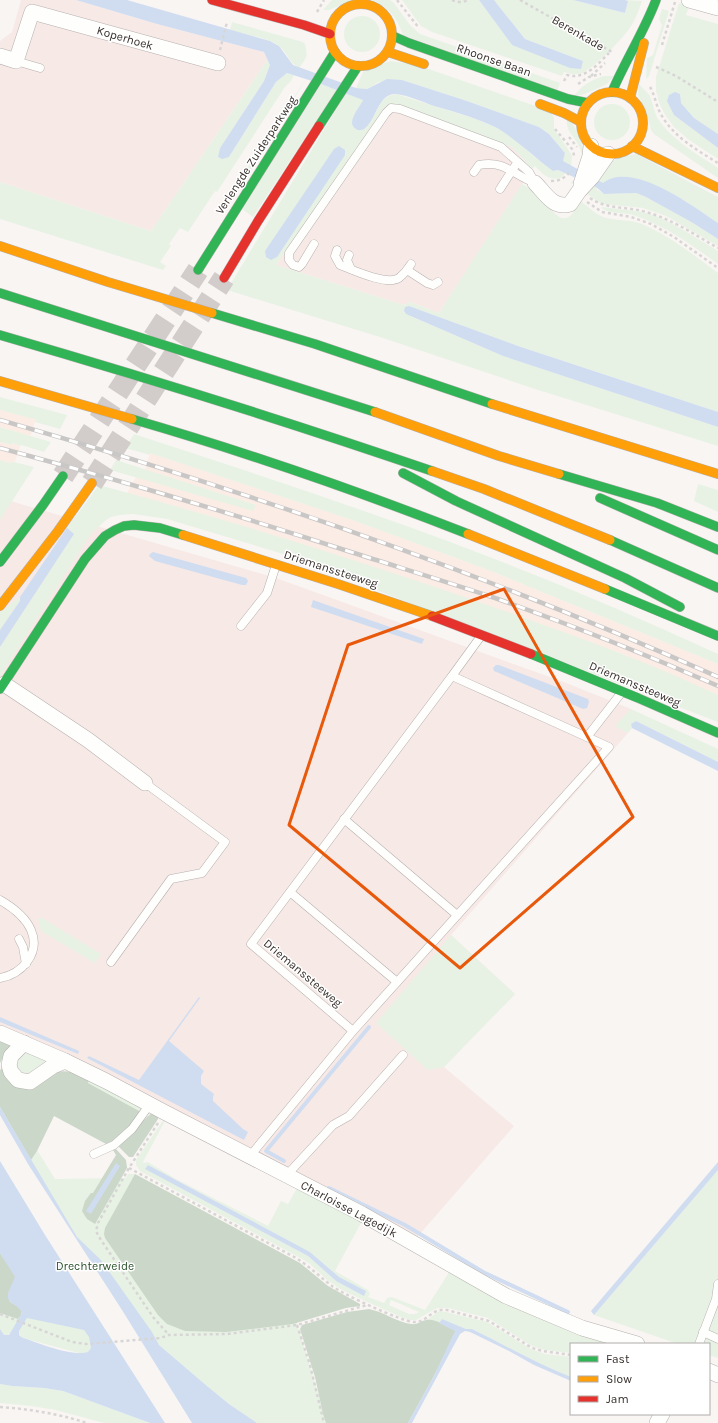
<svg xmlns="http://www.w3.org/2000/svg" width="718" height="1423" viewBox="0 0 718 1423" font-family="Karla,sans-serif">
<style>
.built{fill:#fbede5}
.industrial{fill:#f7e9e6}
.green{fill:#e7f2e4;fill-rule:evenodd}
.forest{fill:#cbd7c8}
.water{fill:#d0ddf1;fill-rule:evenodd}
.pier{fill:#f9f5f3}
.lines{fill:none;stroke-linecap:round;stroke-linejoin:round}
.stream{stroke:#d0ddf1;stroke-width:4}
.secondary-tunnel{stroke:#d2cdcb;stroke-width:22;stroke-dasharray:22 11;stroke-linecap:butt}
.lane-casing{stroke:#b6b1af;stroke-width:9}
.street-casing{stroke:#b6b1af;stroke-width:16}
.fast-casing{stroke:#b6b1af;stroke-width:10}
.slow-casing{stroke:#b6b1af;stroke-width:10}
.jam-casing{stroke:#b6b1af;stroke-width:10}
.path{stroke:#d8d6d5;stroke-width:2.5;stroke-dasharray:3 3;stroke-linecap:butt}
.lane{stroke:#fefefd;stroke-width:8}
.street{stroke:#fefefd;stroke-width:15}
.fast{stroke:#30b455;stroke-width:9}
.slow{stroke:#ff9f0a;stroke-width:9}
.jam{stroke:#e5322d;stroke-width:9}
.rail-casing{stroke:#c9c7c6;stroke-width:4.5}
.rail{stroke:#fff;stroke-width:3;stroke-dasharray:9;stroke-linecap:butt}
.marked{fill:none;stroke:#e8590c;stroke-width:3;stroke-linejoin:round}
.labels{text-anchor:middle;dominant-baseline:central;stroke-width:3;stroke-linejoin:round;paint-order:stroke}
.street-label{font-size:12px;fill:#362e2a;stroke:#fff}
.park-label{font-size:12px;fill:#2b512b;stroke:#fff}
</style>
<rect width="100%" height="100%" fill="#f9f5f3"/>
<g class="built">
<polygon points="0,410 38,420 35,422 30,436 0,427"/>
<polygon points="0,442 12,445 13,443 20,446 15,462 12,461 11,463 0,460"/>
<polygon points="150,453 355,521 491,571 718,664 718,695 622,654 434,587 236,524 127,493 136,477 253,510 256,505 145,470"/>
</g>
<g class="industrial">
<polygon points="21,0 76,0 157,24 264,52 268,59 151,231 0,182 0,41 12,32"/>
<polygon points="389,104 396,104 512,147 532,169 439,313 410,302 404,305 276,265 383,110"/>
<polygon points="0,498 276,578 569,684 631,709 616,726 628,733 451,935 515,994 444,1067 514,1126 412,1243 0,1030"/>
</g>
<g class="green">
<polygon points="332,0 352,0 329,10 323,10"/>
<path d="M 372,0 L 390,0 L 394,3 L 410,25 L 420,34 L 560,83 L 557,91 L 403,35 C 397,18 389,7 372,0 Z"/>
<path d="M 402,0 L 479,0 L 512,45 L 583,61 L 525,39 L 494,0 L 573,0 L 625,13 L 628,1 L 625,0 L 642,1 C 639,9 636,19 631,26 C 624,38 594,68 582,73 C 575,75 570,74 564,72 L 562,76 L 432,32 L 421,26 Z"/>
<polygon points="679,3 689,6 686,15 718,24 718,134 694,118 681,103 674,115 718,148 718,159 689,140 674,127 664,113 659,102 656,91 656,77"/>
<polygon points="662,9 669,11 649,76 646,79 647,58 653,55 662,25 659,19"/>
<circle cx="362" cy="34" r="18"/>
<path d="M 232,22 L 303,42 L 305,44 C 308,57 307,57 299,68 C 289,63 287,52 278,45 C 268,38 243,34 230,30 Z"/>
<polygon points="268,59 270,65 264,81 220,148 219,157 229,157 276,82 287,73 294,75 291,81 285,87 217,192 215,191 188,232 180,228 169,244 171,246 160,262 166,266 163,270 0,219 0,182 151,231"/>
<path d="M 390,61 L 417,65 L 550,111 L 554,118 L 554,129 L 566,146 L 572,156 L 571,167 L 561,178 C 549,181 542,174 535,166 L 532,169 L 512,147 L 396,104 L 389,104 L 383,110 L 276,265 L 404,305 L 410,302 L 439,313 L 522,184 C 530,187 539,196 545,202 C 551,208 559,224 570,216 C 574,213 577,205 580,201 C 587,205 595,214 603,217 C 615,221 630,219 642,224 C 670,236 694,255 718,273 L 718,412 L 518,346 L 409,306 L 404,311 L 406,314 L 503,356 L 718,427 L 718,446 L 535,389 L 383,338 L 227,290 L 346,93 L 364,100 L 375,114 C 381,103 383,96 396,94 L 476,119 L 497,128 L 518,142 L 532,155 L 555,171 L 558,170 L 563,172 L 562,161 L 565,153 L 549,134 L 539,127 L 467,101 L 402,80 L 379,82 L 367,89 L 356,88 L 363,72 Z"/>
<path d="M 604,76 L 614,76 L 607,84 L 585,94 L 574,96 C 582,85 591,80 604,76 Z"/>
<polygon points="306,79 231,203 226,200"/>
<polygon points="321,84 337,89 253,217 242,209"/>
<path d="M 639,84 C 642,88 647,92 650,96 C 653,103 654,112 658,119 C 672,140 697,154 718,168 L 718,178 L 654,134 L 651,130 L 646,110 L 638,95 Z"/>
<circle cx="612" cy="122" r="18"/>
<path d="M 567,118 C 572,122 575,128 578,134 C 587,155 586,165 575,185 L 571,183 C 586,169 586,155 574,138 C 569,131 566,128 567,118 Z"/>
<polygon points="636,154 718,197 718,223 682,199 603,184 596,189 604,194 636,193 646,197 693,223 718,239 718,246 666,216 643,208 604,204 597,201 586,193 607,163 621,157"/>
<path d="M 601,207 C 618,209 639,210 656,216 C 677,225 698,239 718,251 L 718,264 C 692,245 664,225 633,215 C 623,212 608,215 601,207 Z"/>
<polygon points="0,397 67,415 60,429 35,422 37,420 0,410"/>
<polygon points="0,427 51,442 44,452 21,445 20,446 13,443 12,445 0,442"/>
<path d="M 134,434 C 217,461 299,488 381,517 C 495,557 608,603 718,654 L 718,664 L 491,571 L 355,521 L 150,453 L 150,455 L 125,448 Z"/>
<polygon points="0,460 11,463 11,461 10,461 34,467 0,520"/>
<polygon points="116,460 256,505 253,511 110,470"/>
<polygon points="698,484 718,490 718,512 694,501"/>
<path d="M 99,485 C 229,520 358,560 485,604 C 564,632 643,659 718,695 L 718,722 L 283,554 L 167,519 L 133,514 L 120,515 L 111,517 L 106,520 L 91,534 L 0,676 L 0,647 L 74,534 L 67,528 Z"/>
<polygon points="20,597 20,601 0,630 0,612"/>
<polygon points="631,709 718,749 718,762 636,721 631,724 632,728 628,733 615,726"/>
<polygon points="38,918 42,918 101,954 95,963 41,931"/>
<polygon points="451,935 515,994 444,1067 428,1070 376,1023"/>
<path d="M 27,1052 L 47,1061 C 38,1070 17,1085 16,1061 L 24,1053 Z"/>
<polygon points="89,1079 141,1106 141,1112 88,1083"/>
<path d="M 166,1119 L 143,1162 L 144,1163 L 148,1162 L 176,1179 L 268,1226 L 281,1201 L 288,1204 L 297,1188 L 362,1221 L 335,1271 L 368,1290 L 370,1294 L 368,1297 L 384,1303 L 387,1298 L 392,1297 L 425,1310 L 450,1271 L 614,1344 L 571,1344 L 571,1353 L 545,1350 L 532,1346 L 488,1318 L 448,1308 L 437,1308 L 416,1320 L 410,1320 L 401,1317 L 363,1300 L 342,1290 L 327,1280 L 310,1264 L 302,1259 L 140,1171 L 136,1165 L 136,1160 L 162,1122 ZM 148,1165 L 310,1252 L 339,1277 L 366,1291 L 336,1281 L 308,1256 L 146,1169 ZM 391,1300 L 419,1312 L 415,1314 L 409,1314 L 389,1305 Z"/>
<polygon points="37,1150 55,1179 126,1178 128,1174 135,1174 133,1178 142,1178 275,1250 327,1423 257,1423 229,1404 207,1386 160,1346 86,1355 23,1338 18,1333 12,1331 7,1336 0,1333 0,1169 42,1179 31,1160"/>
<polygon points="718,1170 718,1358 709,1355 709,1344 678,1344 594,1315"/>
<path d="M 439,1311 L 446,1312 L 487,1322 L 531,1349 L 545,1354 L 571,1357 L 571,1377 C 537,1364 505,1345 472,1329 L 466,1329 L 442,1319 L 439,1323 L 427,1320 Z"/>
<polygon points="0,1384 12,1386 44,1388 63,1391 150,1423 104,1423 52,1409 49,1409 31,1406 0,1403"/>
</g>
<g class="forest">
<polygon points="0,1040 10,1045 0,1063"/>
<path d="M 2,1068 L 35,1087 C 42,1084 45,1080 50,1076 C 64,1066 76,1074 89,1079 L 88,1083 L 141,1112 L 129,1127 L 108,1145 L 54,1116 L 37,1151 L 31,1160 L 0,1107 L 0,1070 Z"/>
<polygon points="153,1112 158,1115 158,1119 133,1157 129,1157 118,1146 147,1117"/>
<polygon points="115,1148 126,1160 127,1168 95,1224 87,1219 82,1211 85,1201 91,1193 93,1193 116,1155 113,1150"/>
<polygon points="135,1174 300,1263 328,1286 360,1304 360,1306 346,1308 293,1324 226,1332 185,1331 167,1324 158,1315 105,1238 104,1234 105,1228"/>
<polygon points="0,1253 15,1275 15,1279 8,1295 10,1302 19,1307 22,1311 21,1315 18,1319 0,1313"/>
<path d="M 369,1309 C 384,1312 397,1322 411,1324 C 418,1325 420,1321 426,1320 C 435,1318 448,1327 456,1331 L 434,1376 L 408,1423 L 326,1423 L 323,1414 L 315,1377 L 300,1329 L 302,1325 L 347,1312 Z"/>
</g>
<g class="water">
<path d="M 76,0 L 127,0 L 270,41 L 279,46 L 293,65 L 356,88 L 367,89 L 387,79 L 402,80 L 467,101 L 539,127 L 549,134 L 565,153 L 563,161 L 603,183 C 632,160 693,206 718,223 L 718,239 L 693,223 L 646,197 L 636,193 L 604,194 L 596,187 L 558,170 L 553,171 C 534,157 517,140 497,128 C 477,118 455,112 434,106 C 423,102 407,95 396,94 C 378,93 376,121 364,129 C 362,130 358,131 356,129 C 345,123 360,107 363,100 L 321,84 L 287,73 L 276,82 L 229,157 L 222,159 L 218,157 L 220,148 L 264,81 L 270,65 L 264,52 L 157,24 Z"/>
<polygon points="479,0 494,0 525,39 583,61 581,69 570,68 512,45"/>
<polygon points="573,0 625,0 628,1 625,13"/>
<polygon points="675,92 680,94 681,103 694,118 718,134 718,148 674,115 667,101 669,95"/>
<polygon points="339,146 345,150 345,155 277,257 271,260 266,257 265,251 334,149"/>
<polygon points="409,306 518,346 718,412 718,427 503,356 406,314 404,311 405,307"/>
<polygon points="67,528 74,534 0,647 0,630 20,601 20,597"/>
<polygon points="153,552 246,578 248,581 246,585 242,585 155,561 149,556 150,554"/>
<polygon points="313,600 424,639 422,644 311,607"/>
<polygon points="496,665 499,665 588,699 589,702 587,708 583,709 494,671 493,668"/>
<polygon points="636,721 718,762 718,771 632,728 631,724"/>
<polygon points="199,997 200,998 169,1041 204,1071 201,1076 201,1084 214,1094 213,1097 213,1101 243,1129 248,1132 244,1140 87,1058 89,1056 139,1080"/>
<polygon points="0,1017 79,1051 78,1054 0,1022"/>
<path d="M 0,1107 L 77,1237 L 101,1260 L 152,1332 L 159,1345 L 207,1386 L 229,1404 L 257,1423 L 150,1423 L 63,1391 L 44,1388 L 12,1386 L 0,1384 L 0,1329 L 4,1335 L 9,1335 L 22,1313 C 20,1305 7,1304 8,1296 C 8,1290 13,1283 15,1277 L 0,1253 ZM 27,1318 L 84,1330 L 89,1337 L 91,1348 L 88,1352 C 71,1357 40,1343 23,1338 L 19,1335 L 19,1331 Z"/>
<polygon points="718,1162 718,1170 594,1315 591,1311"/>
<polygon points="116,1163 120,1166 91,1214 86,1211"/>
<polygon points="148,1165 310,1252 339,1277 366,1291 364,1296 336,1281 308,1256 145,1169"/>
<path d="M 442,1319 L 466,1329 L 472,1329 C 505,1345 537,1364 571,1377 L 571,1381 L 534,1365 L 509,1351 L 470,1332 L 465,1331 L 460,1334 L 412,1423 L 408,1423 L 434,1376 L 455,1331 L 439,1323 Z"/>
</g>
<polygon class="pier" points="0,1115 28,1164 122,1310 192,1423 165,1423 45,1235 0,1161"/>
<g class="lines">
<g class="stream">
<polyline points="284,1161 266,1151 369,1027"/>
<polyline points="329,1188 405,1225 483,1272 568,1312"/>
</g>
<g class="secondary-tunnel">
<polyline points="63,476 198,270"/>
<polyline points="92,483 224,278"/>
</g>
<g class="lane-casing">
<g id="lane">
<polyline points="16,61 40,68"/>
<path d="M 474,172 L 479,165 C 505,160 513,175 535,183"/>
<polyline points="500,189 515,166"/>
<polyline points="314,244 302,264 299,267 293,265 289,260 289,253 386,113 391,108 400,109 501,147 529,172 535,183"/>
<path d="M 337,250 L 335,256 L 340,265 C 353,270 387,286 399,278 C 404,274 408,269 411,264"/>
<polyline points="349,255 347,260 351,269"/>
<polyline points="407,270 427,283 433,285 438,282"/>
<polyline points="241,626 267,593 276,565"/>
<polyline points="452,676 481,636"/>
<polyline points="587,737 622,692"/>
<polyline points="344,819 457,915"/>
<polyline points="290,892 397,982"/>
<path d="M 0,900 C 12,907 25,916 31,930 C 41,953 22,974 0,978"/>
<polyline points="19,939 23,947 26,964"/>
<polyline points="111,962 171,879 202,873 225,842 145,783"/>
<polyline points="94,1154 114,1145 132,1129 150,1104"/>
<polyline points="250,1156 353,1031 609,747 452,676 251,944 353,1031"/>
<polyline points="286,1176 333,1125 349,1116 403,1055"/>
<polyline points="703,1332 718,1339"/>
<polyline points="699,1344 716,1299 718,1284"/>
</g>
</g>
<g class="street-casing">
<g id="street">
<polyline points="689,0 718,8"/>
<polyline points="0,56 16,61 32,12 218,63"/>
<path d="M 535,183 C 546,194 553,209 570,204 L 579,191 L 592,177 L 608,154"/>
<polyline points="581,184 590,156 591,146"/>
<polyline points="4,684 88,740 145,783"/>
<polyline points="0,1033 65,1061 106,1081 164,1112 362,1214 506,1296 582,1328 637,1344"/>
<polyline points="24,1043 11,1056 9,1065 11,1072 18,1080 30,1082 53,1066 65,1061"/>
<polyline points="709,1371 718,1375"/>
<polyline points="657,1423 662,1414"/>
</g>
</g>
<g class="fast-casing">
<g id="fast">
<polyline points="393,36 409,43 568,99 588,103"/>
<path d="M 612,92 C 625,61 644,32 656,0"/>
<polyline points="319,126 358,66"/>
<polyline points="198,270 335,52"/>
<polyline points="0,293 375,412"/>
<polyline points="212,313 315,344 492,404"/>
<path d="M 0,335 C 145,377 289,422 432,471"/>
<path d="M 132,419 C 246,452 358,491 468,534"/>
<polyline points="403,473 456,501 625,578 680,607"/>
<polyline points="559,474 657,503 718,527"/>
<polyline points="600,498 718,550"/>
<polyline points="610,540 718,588"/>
<polyline points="0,562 43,505 63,476"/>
<polyline points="605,589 718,636"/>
<polyline points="531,654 638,698 718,733"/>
<polyline points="0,689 85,559 105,536 115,530 124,526 134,525 160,528 183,535"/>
</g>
</g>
<g class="slow-casing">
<g id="slow">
<circle cx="361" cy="35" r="31"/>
<polyline points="388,52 424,64"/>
<circle cx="612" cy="123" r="31"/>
<polyline points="630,98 644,43"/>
<polyline points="540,104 564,113 581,122"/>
<polyline points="632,146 718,188"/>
<polyline points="0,246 108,282 212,313"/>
<polyline points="0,381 132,419"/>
<polyline points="492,404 718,474"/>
<polyline points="375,412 499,456 559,474"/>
<polyline points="432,471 484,489 610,540"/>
<polyline points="468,534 605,589"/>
<polyline points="183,535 338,584 432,616"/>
<polyline points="0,606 58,531 92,483"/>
</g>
</g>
<g class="jam-casing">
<g id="jam">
<polyline points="212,0 304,25 330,34"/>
<polyline points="224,278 258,221 319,126"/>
<polyline points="432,616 531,654"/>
</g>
</g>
<g class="path">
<polyline points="397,0 419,28"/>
<path d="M 452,0 C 457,2 463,3 468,0"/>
<polyline points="520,0 612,52"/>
<polyline points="317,12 324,0"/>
<polyline points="662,45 675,2"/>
<polyline points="220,50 227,22"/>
<polyline points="656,67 676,76 718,102"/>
<polyline points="591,76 605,63"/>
<path d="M 564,81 L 567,75 C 585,80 598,64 609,53"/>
<polyline points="578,84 589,77 601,74"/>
<path d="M 650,87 C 655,95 656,107 662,116 C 674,137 697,150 718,163"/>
<polyline points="555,129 572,149 575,158"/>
<polyline points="569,137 577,147"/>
<path d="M 551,181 C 559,181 563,179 569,173"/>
<path d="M 590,198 C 607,210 627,206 646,212 C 672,219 695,235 718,248"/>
<polyline points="587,202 602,212 631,217 651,224 674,237 718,268"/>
<polyline points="158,1123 129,1168 98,1223 96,1231 99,1237 153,1317 168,1334"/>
<path d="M 129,1168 L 296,1258 C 309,1266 320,1277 332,1286 C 342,1294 403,1322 414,1322 C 427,1323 432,1307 447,1310 L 489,1321 L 532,1348 L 543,1351 L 571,1355"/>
<polyline points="0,1314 72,1342 86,1344 161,1338 168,1335 227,1334 297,1325 367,1305"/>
<polyline points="297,1325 310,1365 324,1423"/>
<path d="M 0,1407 C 30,1409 59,1414 87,1423"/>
</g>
<use href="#lane" class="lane"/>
<use href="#street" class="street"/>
<use href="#fast" class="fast"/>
<use href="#slow" class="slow"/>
<use href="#jam" class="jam"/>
<g class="rail-casing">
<g id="rail">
<path d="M 0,420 C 245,490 485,573 718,677"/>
<path d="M 0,448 C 119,480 237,515 354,553 C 401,568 448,582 495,598 C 571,625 645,654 718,686"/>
</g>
</g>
<use href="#rail" class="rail"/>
</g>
<path class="marked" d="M 504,589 L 633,817 L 460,968 L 289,825 L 348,645 Z"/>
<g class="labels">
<g class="street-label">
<text transform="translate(578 33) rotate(30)">Berenkade</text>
<text transform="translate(125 38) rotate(16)">Koperhoek</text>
<text transform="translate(494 60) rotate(19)">Rhoonse Baan</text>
<text transform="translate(256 155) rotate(-57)">Verlengde Zuiderparkweg</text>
<text transform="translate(331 569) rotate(18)">Driemanssteeweg</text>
<text transform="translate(635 684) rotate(23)">Driemanssteeweg</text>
<text transform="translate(303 973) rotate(40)">Driemanssteeweg</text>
<text transform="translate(349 1209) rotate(28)">Charloisse Lagedijk</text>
</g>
<g class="park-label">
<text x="95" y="1266">Drechterweide</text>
</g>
</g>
<rect x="570" y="1343" width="140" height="72" fill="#ffffff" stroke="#afabaa"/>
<rect x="578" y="1356" width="20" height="6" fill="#30b455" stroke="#afabaa"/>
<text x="606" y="1363" font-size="12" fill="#362e2a">Fast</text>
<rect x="578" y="1376" width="20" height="6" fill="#ff9f0a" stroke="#afabaa"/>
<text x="606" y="1383" font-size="12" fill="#362e2a">Slow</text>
<rect x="578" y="1396" width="20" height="6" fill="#e5322d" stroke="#afabaa"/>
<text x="606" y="1403" font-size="12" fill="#362e2a">Jam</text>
</svg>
